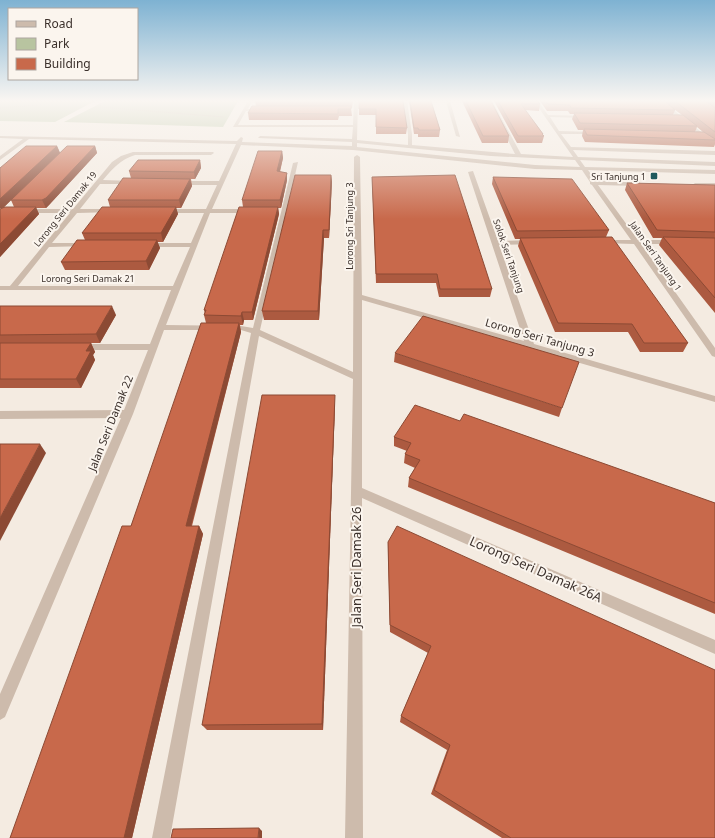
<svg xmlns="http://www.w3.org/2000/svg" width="715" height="838" viewBox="0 0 715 838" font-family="'Noto Sans',sans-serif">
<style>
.green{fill:#b8c4a0}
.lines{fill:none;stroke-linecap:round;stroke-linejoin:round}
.path{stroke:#b9a596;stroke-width:1;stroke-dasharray:1 1;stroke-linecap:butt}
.minor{fill:#cdbbac;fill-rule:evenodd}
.wall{fill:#ac5a40;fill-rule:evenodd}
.shaded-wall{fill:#8c4a34}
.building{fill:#c8694b;stroke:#8c4a34}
.poi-dot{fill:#1f5a5e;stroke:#fbf5ee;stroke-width:1.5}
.labels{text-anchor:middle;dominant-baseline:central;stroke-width:4;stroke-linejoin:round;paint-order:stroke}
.far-poi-label{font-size:9px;fill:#3b302b;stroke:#fbf5ee;text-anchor:end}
.far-street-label{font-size:9px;fill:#3b302b;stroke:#fbf5ee}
.street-label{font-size:11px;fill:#3b302b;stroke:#fbf5ee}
.near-street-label{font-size:13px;fill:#3b302b;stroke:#fbf5ee}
</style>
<rect width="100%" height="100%" fill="#f4ebe1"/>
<g class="green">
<polygon points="0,101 95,101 55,122 0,121"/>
<polygon points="105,101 238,101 223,127 64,122"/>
</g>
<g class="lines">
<g class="path">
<polyline points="101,101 100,107 224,117"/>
<polyline points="0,108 38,105 60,101"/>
</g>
<g class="minor">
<path d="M 248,101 L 252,101 L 248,109 L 265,110 L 246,111 L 238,125 L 353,125 L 354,101 L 358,101 L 357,140 L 408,145 L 408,134 L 403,101 L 407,101 L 412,134 L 412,145 L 515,154 L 488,101 L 492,101 L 521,154 L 573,157 L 534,101 L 538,101 L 548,115 L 587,116 L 585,118 L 550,117 L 559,131 L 595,132 L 597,133 L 595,134 L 561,134 L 571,147 L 715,151 L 715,155 L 573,150 L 578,157 L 715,162 L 715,166 L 580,160 L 585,167 L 715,170 L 715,174 L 588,170 L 596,181 L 639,182 L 642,184 L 639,186 L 598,185 L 638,240 L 673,240 L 676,242 L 673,244 L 641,244 L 715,348 L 715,357 L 712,356 L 634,244 L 601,243 L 600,242 L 603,240 L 631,240 L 592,185 L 590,184 L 590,182 L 582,170 L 535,169 L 353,150 L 241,145 L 212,209 L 250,209 L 253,211 L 250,213 L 210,213 L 166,325 L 241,326 L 253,328 L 293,163 L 298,162 L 260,330 L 353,372 L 354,157 L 357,155 L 360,157 L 362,295 L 524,341 L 468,172 L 473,171 L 498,241 L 533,240 L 536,242 L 533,244 L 499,245 L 534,344 L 715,396 L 715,402 L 362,300 L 362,488 L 715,640 L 715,654 L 362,498 L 363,838 L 345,838 L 353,379 L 259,336 L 170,838 L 152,838 L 251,333 L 241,330 L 164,330 L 133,414 L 5,717 L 0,720 L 0,694 L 121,418 L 0,419 L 0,411 L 124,410 L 148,350 L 80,350 L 76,347 L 80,344 L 150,344 L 171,290 L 0,290 L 0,286 L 10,286 L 70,213 L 0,213 L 0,209 L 73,209 L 112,162 L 121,156 L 133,152 L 213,152 L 214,153 L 211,155 L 135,155 C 120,160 113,168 103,180 L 133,181 L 136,183 L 135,184 L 100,184 L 80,209 L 112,209 L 115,211 L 114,212 L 77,213 L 52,243 L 86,243 L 88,244 L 88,246 L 49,247 L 18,286 L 173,286 L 190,247 L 146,247 L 143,245 L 146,243 L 191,243 L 204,213 L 164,213 L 161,211 L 164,209 L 206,209 L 217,185 L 179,185 L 176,183 L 179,181 L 219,181 L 236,144 L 29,139 L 0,160 L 0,156 L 23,139 L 0,138 L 0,136 L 237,141 L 241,137 L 243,138 L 242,142 L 352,146 L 352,142 L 258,138 L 260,136 L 352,139 L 353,127 L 233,127 ZM 357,143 L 491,156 L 575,160 L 580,167 L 535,165 L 357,147 Z"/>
<polygon points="446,101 450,101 460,137 456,136"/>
<polygon points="657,101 662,101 715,143 715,146"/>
<polygon points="695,183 715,183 715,187 693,186 692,185"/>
</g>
</g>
<g class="wall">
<polygon points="255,101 353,101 352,108 351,108 352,116 339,116 338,120 249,120 248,113 256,106"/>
<polygon points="359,101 403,101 407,128 406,134 376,134 376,115 359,115"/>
<polygon points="409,101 431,101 440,130 439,137 418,137 418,134 414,134"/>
<polygon points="462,101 491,101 509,136 508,143 482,143"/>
<polygon points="494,101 538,101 540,104 539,111 525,110 543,134 543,135 544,136 542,143 517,143"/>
<path d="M 540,101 L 715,101 L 715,144 L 714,147 L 585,142 L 582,136 L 583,130 L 578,130 L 572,119 L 574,114 L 570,114 L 568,111 L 547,111 ZM 674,109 L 682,115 L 673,115 L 675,110 ZM 697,127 L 703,132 L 695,132 Z"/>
<path d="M 57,146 L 60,153 L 95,146 L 97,153 L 49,205 L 46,208 L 36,208 L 39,214 L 0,257 L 0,209 L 2,208 L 0,208 L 0,168 ZM 11,200 L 14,207 L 4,207 Z"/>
<polygon points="282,151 283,158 280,172 287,173 287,180 281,208 278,208 279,214 253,320 244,320 243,325 240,325 241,332 192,526 199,526 203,534 132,838 10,838 131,526 206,323 204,315 205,314 204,310 243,207 242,200"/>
<polygon points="200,160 201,168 195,179 191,179 192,186 181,208 176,208 178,214 163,242 157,242 160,248 149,270 65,270 61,262 85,240 82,233 110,207 108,200 131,178 129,171"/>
<polygon points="331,175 332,182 329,238 324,238 319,320 264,320 262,311"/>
<polygon points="372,177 492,289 490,297 439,297 436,283 376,283"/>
<polygon points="493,177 609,230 606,237 688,343 683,352 640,352 628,332 555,332 518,246 520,239 515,239 492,184"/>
<polygon points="627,183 715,185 715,313 659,245 662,238 653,238 625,190"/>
<polygon points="0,306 116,315 100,343 91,343 95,352 93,355 95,360 81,388 0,388"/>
<polygon points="395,353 562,408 559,417 394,362"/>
<polygon points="335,404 323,730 207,730 202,725"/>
<polygon points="460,421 715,503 715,614 408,487 409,478 415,468 404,463 405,454 407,451 394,446 394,437"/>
<polygon points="388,542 715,838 502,838 431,794 447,750 400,722 401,716 428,653 390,632 388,550"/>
</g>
<g class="shaded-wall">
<polygon points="57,146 60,153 3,208 0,208 0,199"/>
<polygon points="95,146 97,153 49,205 46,208 42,200"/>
<polygon points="282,151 283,158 278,178 277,171"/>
<polygon points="200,160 201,168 195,179 194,172"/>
<polygon points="287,173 287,180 281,208 280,200"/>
<polygon points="331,175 332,182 329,238 329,230"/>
<polygon points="190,179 192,186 181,208 179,200"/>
<polygon points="36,207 39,214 0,257 0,244"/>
<polygon points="176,207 178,214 163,242 161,233"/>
<polygon points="278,207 279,214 253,320 252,312"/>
<polygon points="323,230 324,238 319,320 318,311"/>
<polygon points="157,240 160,248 149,270 146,261"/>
<polygon points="112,306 116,315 100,343 96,334"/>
<polygon points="242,312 244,320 243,325 241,316"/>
<polygon points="239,323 241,332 189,534 186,526"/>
<polygon points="91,343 95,352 93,355 95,360 81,388 76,379 86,351"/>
<polygon points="335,395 335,404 323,730 322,724"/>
<polygon points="40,444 46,453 0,541 0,518"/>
<polygon points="199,526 203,534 132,838 124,838"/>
<polygon points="259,828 262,831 262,838 258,838"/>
</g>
<g class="building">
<polygon points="359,101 403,101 407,128 376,127 376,109 359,109"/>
<polygon points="410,101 431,101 440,130 419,130 418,128 414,128"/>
<polygon points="466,101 491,101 509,136 483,136"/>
<polygon points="498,101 538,101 540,104 521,104 543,134 542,134 544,136 518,136"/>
<polygon points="546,101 665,101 675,110 571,108 570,105 548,104"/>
<polygon points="675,101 706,101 715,108 715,132"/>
<polygon points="252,106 351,106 351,109 338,109 338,114 248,113"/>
<polygon points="574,113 683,115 697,126 580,123"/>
<polygon points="584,129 704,132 715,139 715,140 587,135"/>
<polygon points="26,146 57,146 0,199 0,168"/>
<polygon points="67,146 95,146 46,198 42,200 11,200"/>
<polygon points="258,151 282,151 277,171 287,173 280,200 242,200"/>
<polygon points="138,160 200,160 194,172 129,171"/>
<polygon points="295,175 331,175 329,230 323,230 318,311 262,311"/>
<polygon points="455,175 492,289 440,289 437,274 376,274 372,177"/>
<polygon points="493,177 572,179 609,230 517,231"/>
<polygon points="123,178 190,179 179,200 108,200"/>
<polygon points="627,183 715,185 715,232 657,230"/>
<polygon points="5,207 36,207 0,244 0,209"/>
<polygon points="102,207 176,207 161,233 82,233"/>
<polygon points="239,207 278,207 252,312 242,312 241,316 204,315 206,310 204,310"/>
<polygon points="612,237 688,343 644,343 632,324 558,323 520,238"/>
<polygon points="663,237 715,238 715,298"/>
<polygon points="77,240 157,240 146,261 61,262"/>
<polygon points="0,306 112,306 96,334 0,335"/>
<polygon points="423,316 579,362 562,408 395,353"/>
<polygon points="201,323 239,323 186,526 199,526 124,838 10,838 122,526 131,526"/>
<polygon points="0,343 91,343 86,351 91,351 76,379 0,379"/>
<polygon points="262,395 335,395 322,724 202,725"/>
<polygon points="415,405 460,421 464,414 715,503 715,603 409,478 420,460 405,454 411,443 394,437"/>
<polygon points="0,444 40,444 0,518"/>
<polygon points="397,526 715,670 715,838 511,838 434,790 450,745 401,716 431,646 390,625 388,542"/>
<polygon points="259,828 258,838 171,838 173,829"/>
</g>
<linearGradient id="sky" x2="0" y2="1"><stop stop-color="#7eb2d2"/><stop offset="0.46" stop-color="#faf6f2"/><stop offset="1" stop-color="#faf6f2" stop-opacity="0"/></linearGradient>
<rect width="715" height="219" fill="url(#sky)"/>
<rect class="poi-dot" x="650" y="172" width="8" height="8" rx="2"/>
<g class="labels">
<g class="far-poi-label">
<text x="646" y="176">Sri Tanjung 1</text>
</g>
<g class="far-street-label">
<text transform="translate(65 209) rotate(-51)">Lorong Seri Damak 19</text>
<text transform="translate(349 226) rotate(-90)">Lorong Sri Tanjung 3</text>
<text transform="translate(509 256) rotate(71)">Solok Seri Tanjung</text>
<text transform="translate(656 256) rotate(55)">Jalan Seri Tanjung 1</text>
<text x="88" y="278">Lorong Seri Damak 21</text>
</g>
<g class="street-label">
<text transform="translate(540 337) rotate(16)">Lorong Seri Tanjung 3</text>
<text transform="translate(110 423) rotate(-68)">Jalan Seri Damak 22</text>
</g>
<g class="near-street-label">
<text transform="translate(356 567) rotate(-90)">Jalan Seri Damak 26</text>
<text transform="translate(536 569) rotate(24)">Lorong Seri Damak 26A</text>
</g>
</g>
<rect x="8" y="8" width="130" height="72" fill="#fbf5ee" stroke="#aea6a0"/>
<rect x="16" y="21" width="20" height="6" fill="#cdbbac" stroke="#aea6a0"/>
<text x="44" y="28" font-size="12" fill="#3b302b">Road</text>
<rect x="16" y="38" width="20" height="12" fill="#b8c4a0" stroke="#aea6a0"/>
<text x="44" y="48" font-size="12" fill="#3b302b">Park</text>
<rect x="16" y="58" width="20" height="12" fill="#c8694b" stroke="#aea6a0"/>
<text x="44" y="68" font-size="12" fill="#3b302b">Building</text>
</svg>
